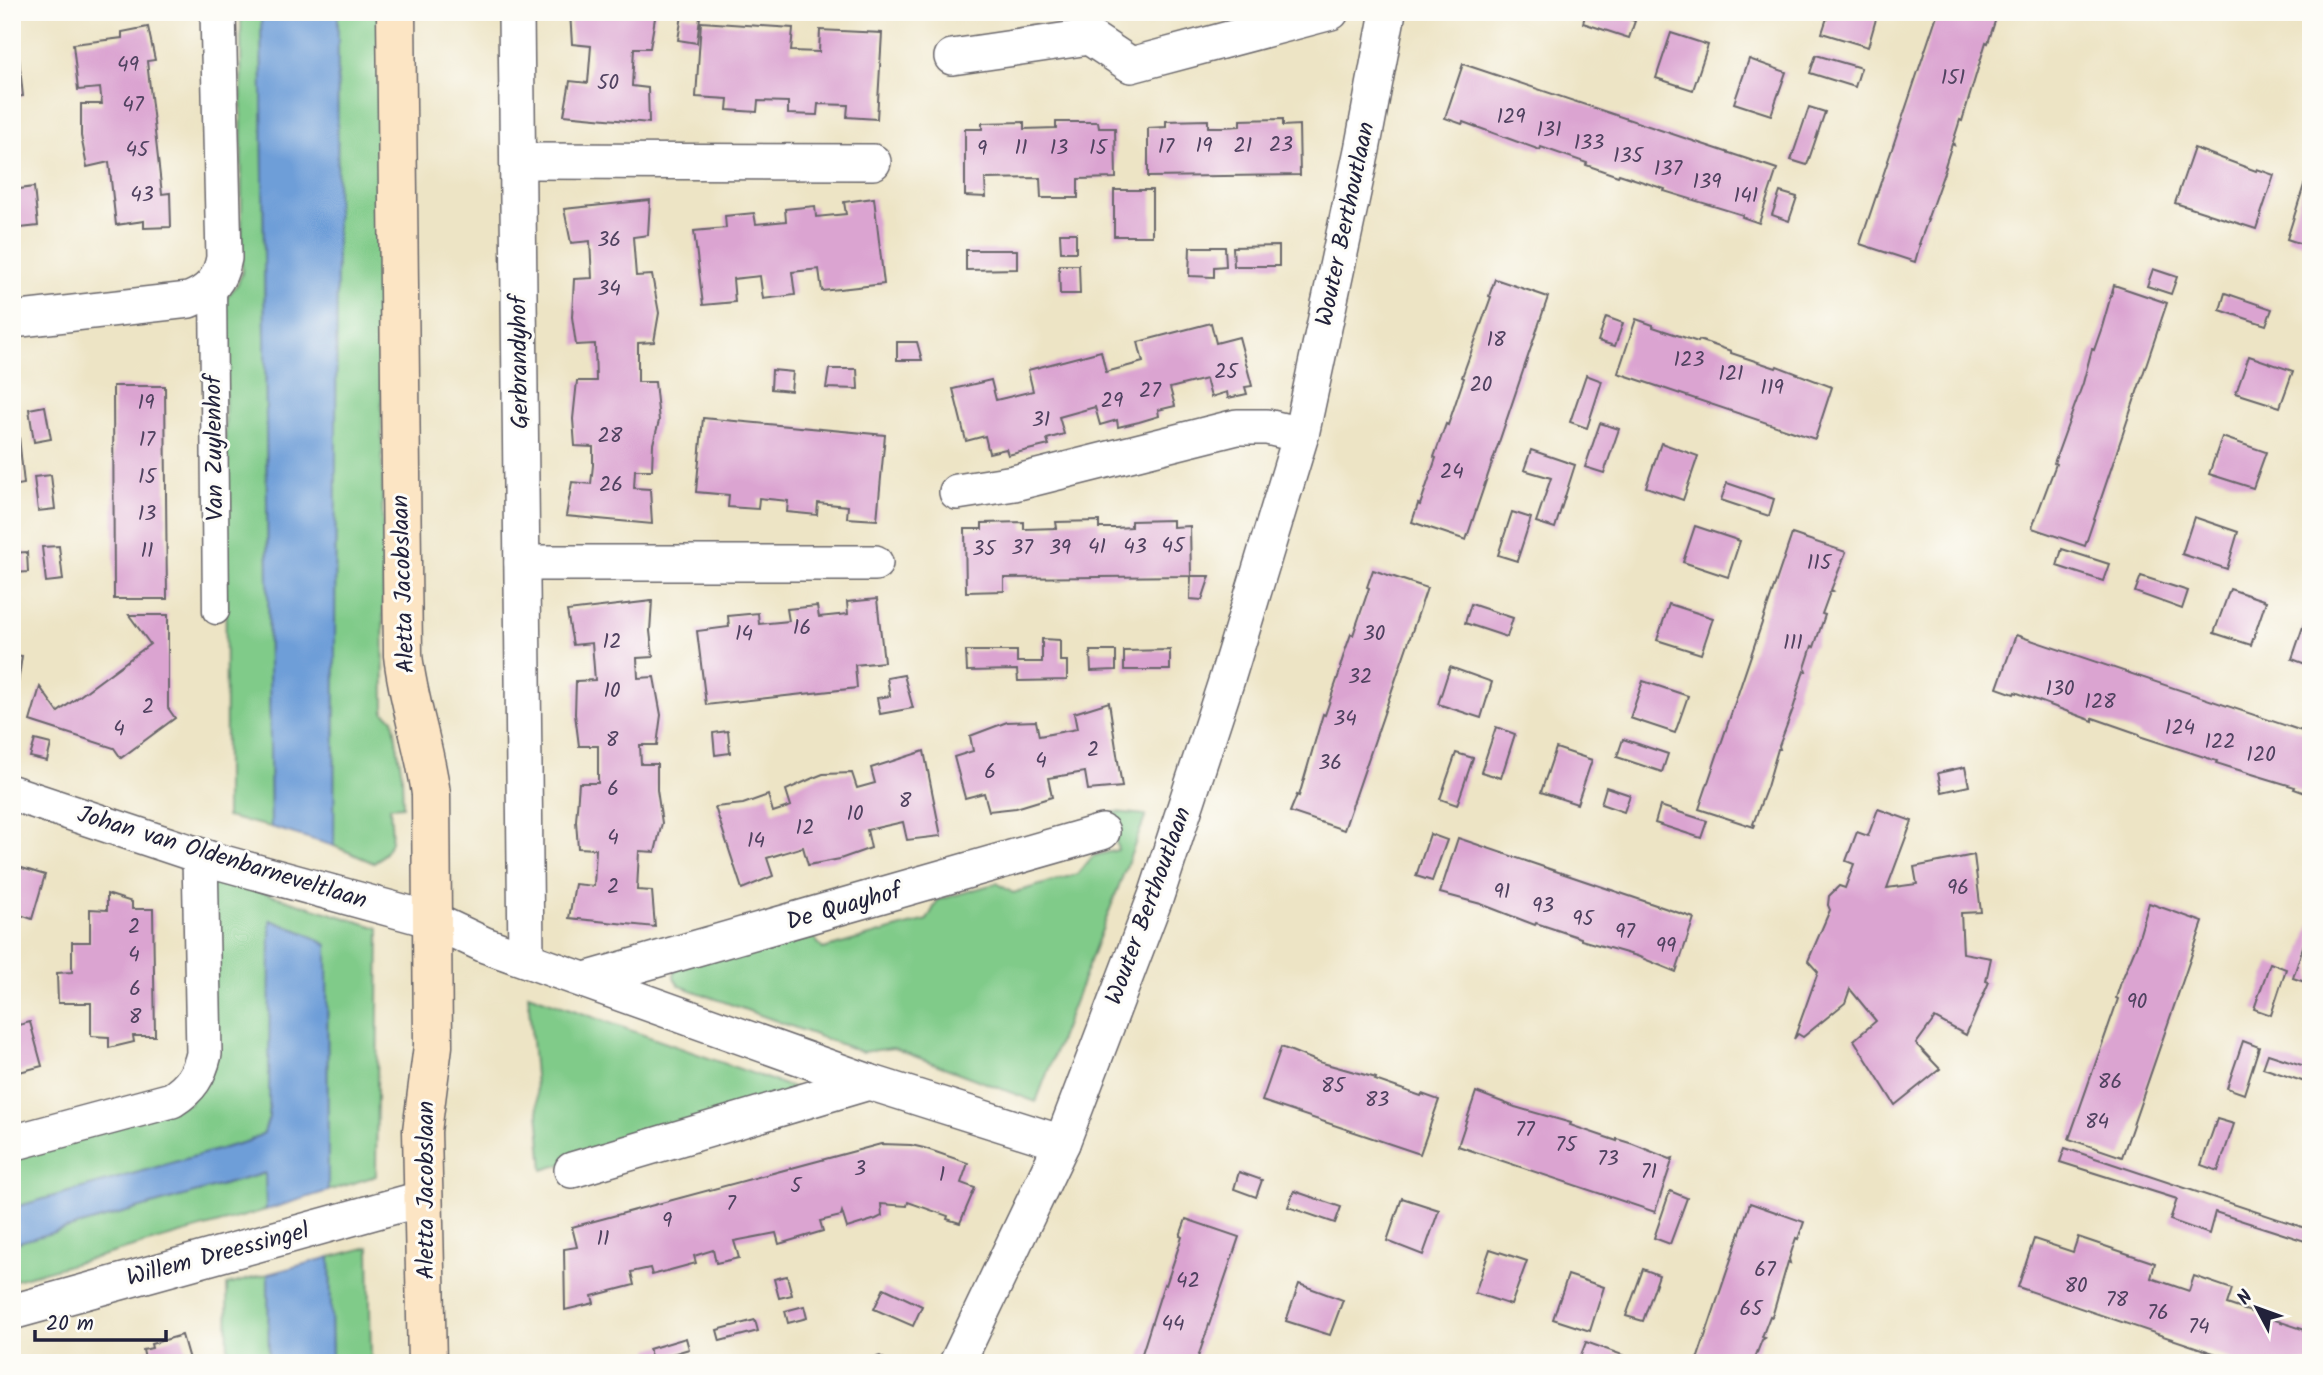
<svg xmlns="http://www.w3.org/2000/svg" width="2323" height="1375" viewBox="0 0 2323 1375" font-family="Kalam,sans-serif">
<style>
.green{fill:#80cb89;stroke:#517662;stroke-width:2}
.water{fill:#6e9ed8;stroke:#48608a;stroke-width:2}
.building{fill:#dba4d1}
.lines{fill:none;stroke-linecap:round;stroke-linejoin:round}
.pedestrian-casing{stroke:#69666b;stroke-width:29}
.minor-casing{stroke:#69666b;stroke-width:38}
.secondary-casing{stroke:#69666b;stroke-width:41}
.pedestrian{stroke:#fff;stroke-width:26}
.minor{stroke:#fff;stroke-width:35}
.secondary{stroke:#fce5c4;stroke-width:38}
.labels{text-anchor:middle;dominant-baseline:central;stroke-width:6;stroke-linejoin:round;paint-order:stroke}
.number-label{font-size:21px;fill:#504260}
.street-label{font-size:24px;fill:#22223b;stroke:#fdfcf7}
</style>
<rect width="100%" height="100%" fill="#fdfcf7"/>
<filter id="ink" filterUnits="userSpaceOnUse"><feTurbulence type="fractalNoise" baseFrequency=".0143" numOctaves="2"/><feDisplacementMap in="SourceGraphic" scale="14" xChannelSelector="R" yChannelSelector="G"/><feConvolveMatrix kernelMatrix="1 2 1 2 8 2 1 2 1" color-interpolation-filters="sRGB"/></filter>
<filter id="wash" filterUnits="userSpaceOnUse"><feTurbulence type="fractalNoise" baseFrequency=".00686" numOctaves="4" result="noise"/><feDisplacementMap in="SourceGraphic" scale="28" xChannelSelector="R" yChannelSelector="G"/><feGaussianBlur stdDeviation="1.57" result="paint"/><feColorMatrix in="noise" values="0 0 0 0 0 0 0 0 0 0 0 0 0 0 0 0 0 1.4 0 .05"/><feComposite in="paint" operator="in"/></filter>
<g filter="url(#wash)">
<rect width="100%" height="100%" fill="#ede4c5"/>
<g class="green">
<polygon points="241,12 261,12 271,827 226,817 225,300 238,283 242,273"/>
<path d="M 338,12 L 379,12 L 384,712 L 393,719 L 402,775 L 403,806 L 390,807 C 391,835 398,845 374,863 L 334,846 Z"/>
<path d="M 1115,812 L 1146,815 L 1036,1102 L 893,1048 L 862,1052 L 680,986 C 671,977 672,970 684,964 L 811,934 L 823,949 L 927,920 L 938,900 L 997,883 L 1013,893 L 1078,874 L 1093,856 L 1118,850 L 1110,816 Z"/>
<polygon points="210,874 235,884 379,928 376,1176 328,1191 327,945 305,933 271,920 269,1117 264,1133 249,1141 12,1208 12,1158 190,1103"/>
<polygon points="528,994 802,1091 543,1170"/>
<polygon points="266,1173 266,1210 12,1281 12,1244"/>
<polygon points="369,1247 371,1363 332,1363 330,1257"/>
<polygon points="268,1274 269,1363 228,1363 227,1285"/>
</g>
<g class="water">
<polygon points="261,12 338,12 334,846 271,827"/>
<polygon points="270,920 305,933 327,945 328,1191 266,1210 265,1173 12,1244 12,1208 249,1141 264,1133 269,1117"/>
<polygon points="330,1257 332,1363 269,1363 268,1274"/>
</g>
<g id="blocks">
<g class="building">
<polygon points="570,12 656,12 650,48 634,48 632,86 648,88 649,123 564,115 570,81 588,83 591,46 572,44"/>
<polygon points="1586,12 1609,12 1635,21 1629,38 1583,23"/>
<polygon points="1829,12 1878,12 1868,47 1822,33"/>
<polygon points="1938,12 1998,12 1988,43 1986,42 1962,121 1960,120 1953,142 1954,145 1952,144 1945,166 1946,167 1927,220 1928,220 1919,244 1920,244 1915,262 1860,244"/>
<polygon points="682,15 700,17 697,43 678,40"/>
<polygon points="701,22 793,28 791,51 819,52 820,30 882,33 877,119 847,117 848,105 818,104 817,115 788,114 788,102 758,101 757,112 727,110 728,99 696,97"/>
<polygon points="148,27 155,60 147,61 162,194 170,193 171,227 144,228 144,221 116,225 109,162 87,167 81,136 81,104 102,104 100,88 78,90 73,44 122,38 122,32"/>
<polygon points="1671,33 1708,45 1693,90 1656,78"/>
<polygon points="1816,55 1861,68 1855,87 1810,73"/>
<polygon points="12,58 19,58 23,96 12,97"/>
<polygon points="1749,59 1786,72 1771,115 1734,103"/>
<polygon points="1463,64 1777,169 1759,223 1742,217 1743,215 1664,191 1665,189 1619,174 1618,176 1586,165 1587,163 1541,147 1540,150 1463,122 1462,124 1445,118"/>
<polygon points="1809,107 1825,112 1807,165 1791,160"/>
<polygon points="1283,119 1283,126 1299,125 1300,175 1148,177 1148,128 1166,127 1166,121 1208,120 1208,127 1224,127 1240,126 1240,120"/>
<polygon points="1024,122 1024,129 1056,128 1056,122 1098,122 1099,128 1115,128 1116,178 1078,179 1078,198 1041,198 1040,178 985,179 986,197 965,196 965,129 982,129 982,123"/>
<polygon points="2194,148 2256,171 2257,169 2274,175 2256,229 2175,203"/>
<polygon points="2304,185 2311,187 2311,247 2287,239"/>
<polygon points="34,187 38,226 12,229 12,190"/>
<rect x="1114" y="190" width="38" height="46"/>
<polygon points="1780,192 1797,197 1789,221 1772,215"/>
<polygon points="874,198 884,284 822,291 819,269 792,272 795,295 763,299 760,276 733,279 735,302 703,305 694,231 726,228 725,216 754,213 756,224 786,221 785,209 815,206 816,217 846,214 844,202"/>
<polygon points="650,200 648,235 633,237 636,276 652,275 659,313 654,342 638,343 638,382 655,382 659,421 653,444 652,470 635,470 634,488 650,489 652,524 566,516 572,482 591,484 593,465 593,447 575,446 573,419 577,381 596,381 595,344 576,345 572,317 574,279 592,278 590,241 571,243 564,209"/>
<polygon points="1060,233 1076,233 1076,252 1061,252"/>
<polygon points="1279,246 1279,266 1234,266 1233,247"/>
<polygon points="1190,247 1225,247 1226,266 1214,267 1214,277 1189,276"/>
<polygon points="966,250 1017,250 1017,269 966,270"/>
<polygon points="1059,265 1079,265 1080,294 1060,294"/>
<polygon points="2153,269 2177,277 2171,294 2147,286"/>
<polygon points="1495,279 1548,297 1466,540 1412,522 1418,504 1420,505 1436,458 1434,457 1446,424 1448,425 1464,378 1462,377 1491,297 1489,296"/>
<polygon points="2114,285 2167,303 2085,546 2032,528 2056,464 2054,463 2083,383 2092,349 2094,350 2102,327"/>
<polygon points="2225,293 2272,309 2266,325 2220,310"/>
<polygon points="1606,317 1623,323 1615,346 1598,341"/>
<polygon points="1636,319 1653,325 1653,327 1698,342 1699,340 1731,351 1731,353 1776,368 1777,366 1832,387 1815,439 1618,373"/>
<polygon points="1211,323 1216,343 1239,337 1252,386 1245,387 1247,394 1228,398 1227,392 1211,397 1206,379 1170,388 1175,406 1158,410 1159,416 1139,422 1118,427 1117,420 1100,425 1095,407 1059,417 1064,434 1047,439 1049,445 1028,450 1008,455 1006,449 989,453 985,436 966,441 953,389 991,380 996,400 1033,391 1028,370 1101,351 1106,372 1143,362 1138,342"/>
<polygon points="897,342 917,342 922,360 897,360"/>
<polygon points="2249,356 2293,371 2280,407 2236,393"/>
<polygon points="829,369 857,369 858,389 826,388"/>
<polygon points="772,370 793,372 791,391 771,389"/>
<polygon points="1586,375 1602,381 1587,428 1570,422"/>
<polygon points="113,386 165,386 167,599 114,599"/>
<polygon points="45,406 51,439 34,442 29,409"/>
<polygon points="703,418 885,435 877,520 847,518 848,506 818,503 817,515 787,512 788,501 759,498 758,509 728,507 729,495 696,492"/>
<polygon points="1600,423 1619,429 1604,473 1585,467"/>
<polygon points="19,437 24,484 12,486 12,438"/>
<polygon points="2222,437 2266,452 2253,488 2209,474"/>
<polygon points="1661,443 1698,456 1683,500 1646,487"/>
<polygon points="1531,450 1575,465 1555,528 1536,522 1551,478 1524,470"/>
<polygon points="51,475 55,509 38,511 34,477"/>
<polygon points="1727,483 1774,499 1769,516 1721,500"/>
<polygon points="1512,512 1531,518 1517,561 1498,555"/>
<polygon points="2194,517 2238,532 2227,569 2182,554"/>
<polygon points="1173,520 1173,527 1190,526 1191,576 1004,578 1004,591 966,592 965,529 982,529 982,523 1024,522 1024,529 1057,528 1056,522 1099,521 1099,528 1115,528 1131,527 1131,521"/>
<polygon points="1695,526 1740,541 1728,577 1683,562"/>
<polygon points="1792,534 1846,552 1831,590 1833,591 1830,592 1822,614 1825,615 1814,647 1812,646 1805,668 1806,671 1804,671 1797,692 1798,693 1793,709 1779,746 1780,749 1778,749 1767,787 1753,824 1755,825 1754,827 1699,809"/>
<polygon points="59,546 63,580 46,582 42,547"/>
<polygon points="2062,549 2109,564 2103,581 2057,566"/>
<polygon points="27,552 28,572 14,573 12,553"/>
<polygon points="1373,570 1427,588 1344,830 1290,812 1297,795 1299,796 1323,714 1325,715 1341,668 1340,667 1345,651 1351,634 1353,635 1369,588 1367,587"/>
<polygon points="1191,576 1210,576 1202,600 1190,599"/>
<polygon points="2141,576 2188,591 2182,609 2135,592"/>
<polygon points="2230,589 2266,601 2251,645 2214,633"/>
<polygon points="877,599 884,662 855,665 857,688 706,705 697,631 729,627 728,616 758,613 759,624 789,621 787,609 817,606 819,617 848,614 847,602"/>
<polygon points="652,601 650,631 653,657 637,658 638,678 654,677 661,715 657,745 640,745 641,764 657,764 657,790 662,823 655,852 639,851 637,890 652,891 655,927 569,918 575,884 594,886 596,849 578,848 576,821 579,783 598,783 598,746 579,746 575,714 576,681 595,680 592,643 573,645 567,611"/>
<polygon points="1471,604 1513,618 1507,637 1465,623"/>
<polygon points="1669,604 1713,618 1701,654 1657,640"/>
<polygon points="129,615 168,615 168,708 175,718 121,758 114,748 30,721 40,687 58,712 150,644"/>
<polygon points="2307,615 2311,617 2311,666 2292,659"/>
<polygon points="2016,635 2311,734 2311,795 2294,789 2295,787 2232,768 2216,763 2217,761 2139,736 2139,734 2093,718 2093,721 2015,692 2014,694 1997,688"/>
<polygon points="1042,639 1060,640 1060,661 1067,661 1067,680 1018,681 1017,670 967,671 966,651 1017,651 1017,662 1042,662"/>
<polygon points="1170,650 1170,670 1124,670 1124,651"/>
<polygon points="1090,651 1116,651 1116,670 1091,671"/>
<polygon points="12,655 22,656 14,711 12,711"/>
<polygon points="1450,667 1492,682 1481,718 1438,704"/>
<polygon points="904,675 913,708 880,714 877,698 890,696 887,678"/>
<polygon points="1643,681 1688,696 1675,733 1630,718"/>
<polygon points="1109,702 1122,787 1088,790 1085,772 1048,778 1052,797 1016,808 989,811 984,793 965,798 954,757 973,751 970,736 1007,722 1036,721 1039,736 1077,729 1074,713"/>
<polygon points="1496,727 1515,734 1501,778 1481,772"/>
<polygon points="728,731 730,753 715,755 713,733"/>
<polygon points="1623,739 1668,754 1662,772 1617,757"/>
<polygon points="35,740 51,744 47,761 30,757"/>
<polygon points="1556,748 1592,760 1577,804 1541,792"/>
<polygon points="924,751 941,836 907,840 903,822 867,830 871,848 840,859 808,865 803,847 767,858 773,876 742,889 715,807 743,804 768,795 773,812 791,806 786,790 813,778 823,774 852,773 857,788 875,783 871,768"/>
<polygon points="1456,753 1473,758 1457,805 1440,799"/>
<polygon points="1965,767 1969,786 1942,792 1938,773"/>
<polygon points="1606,787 1630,795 1624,812 1601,804"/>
<polygon points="1660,806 1707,821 1701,838 1655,823"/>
<polygon points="1878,809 1912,821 1887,888 1917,884 1914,867 1974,855 1981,912 1961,913 1963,953 1991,958 1986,981 1989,982 1966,1035 1935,1018 1916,1044 1940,1069 1895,1105 1854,1040 1876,1021 1850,989 1845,1003 1803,1037 1798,1034 1794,1039 1818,972 1808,961 1830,910 1828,905 1829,896 1839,886 1845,888 1854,864 1846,861 1857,832 1868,836"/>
<polygon points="1430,834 1447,840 1432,881 1416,876"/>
<polygon points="1458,838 1694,918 1676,972 1637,956 1581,940 1581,938 1536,923 1535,925 1481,904 1440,893"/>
<polygon points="12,865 45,875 32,919 12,912"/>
<polygon points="107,894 132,902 132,909 153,909 155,1036 133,1036 134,1042 109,1048 109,1037 91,1036 91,1003 58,1003 57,973 72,972 72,942 90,942 90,909 107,910"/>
<polygon points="2149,903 2203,922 2122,1157 2069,1139 2118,999 2116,998 2121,982 2137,944"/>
<polygon points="2310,925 2311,925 2311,984 2293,978"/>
<polygon points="2270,963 2286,969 2271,1015 2254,1009"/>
<polygon points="30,1022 42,1066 12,1074 12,1027"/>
<polygon points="2243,1041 2259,1047 2244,1094 2227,1088"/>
<polygon points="1281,1047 1319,1062 1376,1078 1375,1080 1421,1096 1422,1094 1439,1100 1420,1154 1262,1101"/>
<polygon points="2268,1054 2311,1068 2311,1084 2263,1068"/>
<polygon points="1476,1092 1515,1107 1571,1123 1570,1125 1617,1141 1617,1139 1633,1144 1670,1159 1673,1158 1655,1212 1458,1146"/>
<polygon points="2217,1119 2234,1124 2218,1171 2201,1165"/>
<polygon points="881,1144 911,1145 924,1148 968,1163 961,1183 975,1188 960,1223 947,1219 948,1216 908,1202 907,1206 881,1204 882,1216 876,1219 847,1228 842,1212 841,1216 820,1221 823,1231 779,1244 776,1233 734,1241 739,1258 716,1263 713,1250 694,1256 696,1263 652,1275 650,1268 631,1272 634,1285 592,1296 594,1303 565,1310 564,1249 577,1247 572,1227"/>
<polygon points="2065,1148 2311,1230 2311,1243 2215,1212 2209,1234 2170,1220 2177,1199 2060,1162"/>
<polygon points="1239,1172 1262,1180 1256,1197 1234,1189"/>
<polygon points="1294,1191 1341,1207 1335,1223 1288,1207"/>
<polygon points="1670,1191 1687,1198 1670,1244 1654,1238"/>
<polygon points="1402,1198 1439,1210 1423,1255 1387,1241"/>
<polygon points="1750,1203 1804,1222 1798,1239 1796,1238 1789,1259 1790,1263 1788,1262 1772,1317 1770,1316 1762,1337 1765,1338 1762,1340 1753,1363 1696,1363"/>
<polygon points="1186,1219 1239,1237 1196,1363 1139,1363 1164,1284 1166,1285 1182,1237 1180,1236"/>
<polygon points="2078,1237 2155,1263 2151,1278 2189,1291 2194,1276 2232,1289 2227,1304 2311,1332 2311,1363 2243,1363 2018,1287 2034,1239 2073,1252"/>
<polygon points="1490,1249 1527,1261 1511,1305 1475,1293"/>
<polygon points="1643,1269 1659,1275 1643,1321 1626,1316"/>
<polygon points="1568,1275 1604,1287 1590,1331 1553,1319"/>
<polygon points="787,1276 792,1295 779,1298 774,1279"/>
<polygon points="1299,1284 1343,1300 1330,1335 1286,1321"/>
<polygon points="884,1288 922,1306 913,1326 874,1309"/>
<polygon points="804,1306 807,1318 788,1323 785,1311"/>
<polygon points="755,1320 758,1331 720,1341 717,1330"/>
<polygon points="182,1335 190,1363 146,1363 143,1350 152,1348 151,1344"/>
<polygon points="686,1338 689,1349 652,1360 649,1349"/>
<polygon points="1586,1342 1631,1358 1629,1363 1578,1363"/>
<polygon points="880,1356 891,1363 860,1363 860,1362"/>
</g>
</g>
</g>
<g filter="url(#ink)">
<use href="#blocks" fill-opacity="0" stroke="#69666b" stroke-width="2"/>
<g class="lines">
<g class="pedestrian-casing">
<polyline id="pedestrian" points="213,285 216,611"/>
</g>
<g class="minor-casing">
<g id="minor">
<polyline points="516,12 526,959"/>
<polyline points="952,57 1089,37 1131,65 1331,12"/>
<polyline points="518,161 873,162"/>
<path d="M 12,320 L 189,300 C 210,292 220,280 224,258 L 218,12"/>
<polyline points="957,492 1014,483 1237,427 1267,427 1301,435"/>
<polyline points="522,563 875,563"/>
<polyline points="12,793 216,861 432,920 485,945 869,1082 1062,1143"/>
<polyline points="585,980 1102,832"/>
<path d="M 12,1143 L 172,1100 C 191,1088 199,1075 204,1054 L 200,856"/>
<polyline points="572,1170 869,1082"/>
<polyline points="12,1312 424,1198"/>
<polyline points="957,1363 1062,1143 1156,896 1227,679 1301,435 1362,150 1388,12"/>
</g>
</g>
<g class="secondary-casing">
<path id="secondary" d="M 396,12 L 403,655 C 408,702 425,747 431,794 L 433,1046 L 422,1131 L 427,1363"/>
</g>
<use href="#pedestrian" class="pedestrian"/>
<use href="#minor" class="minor"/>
<use href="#secondary" class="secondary"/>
</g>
</g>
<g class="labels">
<g class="number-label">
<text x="128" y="65">49</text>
<text x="1953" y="78">151</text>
<text x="608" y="83">50</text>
<text x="133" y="105">47</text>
<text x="1511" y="117">129</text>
<text x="1549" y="130">131</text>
<text x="1589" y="143">133</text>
<text x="1281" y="145">23</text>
<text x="1204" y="146">19</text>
<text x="1243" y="146">21</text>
<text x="1166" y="147">17</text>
<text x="1021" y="148">11</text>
<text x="1059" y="148">13</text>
<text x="1098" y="148">15</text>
<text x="982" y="149">9</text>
<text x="137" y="150">45</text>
<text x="1628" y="156">135</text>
<text x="1668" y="169">137</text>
<text x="1707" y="182">139</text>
<text x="142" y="195">43</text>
<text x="1746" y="196">141</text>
<text x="609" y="240">36</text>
<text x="609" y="289">34</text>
<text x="1496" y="340">18</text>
<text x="1689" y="360">123</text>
<text x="1226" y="372">25</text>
<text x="1731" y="374">121</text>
<text x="1481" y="385">20</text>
<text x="1772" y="388">119</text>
<text x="1150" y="391">27</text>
<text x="1112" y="401">29</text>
<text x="146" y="403">19</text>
<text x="1041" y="420">31</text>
<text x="610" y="436">28</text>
<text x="147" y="440">17</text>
<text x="1452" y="472">24</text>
<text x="147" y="477">15</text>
<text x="611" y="485">26</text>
<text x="147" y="514">13</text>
<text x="1173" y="546">45</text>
<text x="1097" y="547">41</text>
<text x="1135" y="547">43</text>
<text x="1022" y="548">37</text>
<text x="1060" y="548">39</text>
<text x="984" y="549">35</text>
<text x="147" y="551">11</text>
<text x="1819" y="563">115</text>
<text x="802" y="628">16</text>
<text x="744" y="634">14</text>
<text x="1374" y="634">30</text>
<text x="612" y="642">12</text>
<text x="1793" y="643">111</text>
<text x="1360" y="677">32</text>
<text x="2060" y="689">130</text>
<text x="612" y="691">10</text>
<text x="2100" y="702">128</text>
<text x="148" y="707">2</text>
<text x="1345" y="719">34</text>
<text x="2180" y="728">124</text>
<text x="119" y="729">4</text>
<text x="612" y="740">8</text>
<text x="2220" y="742">122</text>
<text x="1093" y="750">2</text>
<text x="2261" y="755">120</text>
<text x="1041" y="761">4</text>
<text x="1330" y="763">36</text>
<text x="990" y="772">6</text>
<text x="613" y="789">6</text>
<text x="905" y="801">8</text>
<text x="855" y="814">10</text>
<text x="805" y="828">12</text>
<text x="613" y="838">4</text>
<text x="756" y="841">14</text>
<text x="613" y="887">2</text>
<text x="1958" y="888">96</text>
<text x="1502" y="892">91</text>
<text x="1543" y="906">93</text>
<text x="1583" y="919">95</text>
<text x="134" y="927">2</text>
<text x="1625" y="932">97</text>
<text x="1666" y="946">99</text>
<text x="134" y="955">4</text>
<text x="135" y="989">6</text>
<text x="2137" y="1002">90</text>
<text x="135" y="1017">8</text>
<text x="2110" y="1082">86</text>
<text x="1333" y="1086">85</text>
<text x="1377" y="1100">83</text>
<text x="2097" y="1122">84</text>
<text x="1525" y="1130">77</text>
<text x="1566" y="1145">75</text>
<text x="1608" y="1159">73</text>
<text x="860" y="1169">3</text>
<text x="1649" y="1172">71</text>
<text x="942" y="1175">1</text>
<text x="796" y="1186">5</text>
<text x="731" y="1204">7</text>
<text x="667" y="1221">9</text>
<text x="603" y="1239">11</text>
<text x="1765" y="1270">67</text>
<text x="1188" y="1281">42</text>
<text x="2076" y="1286">80</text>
<text x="2117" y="1300">78</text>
<text x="1751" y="1309">65</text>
<text x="2158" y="1313">76</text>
<text x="1173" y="1324">44</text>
<text x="2199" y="1327">74</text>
</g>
<g class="street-label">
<text transform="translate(1346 224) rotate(-78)">Wouter Berthoutlaan</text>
<text transform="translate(520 362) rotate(-91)">Gerbrandyhof</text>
<text transform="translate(215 448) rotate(-91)">Van Zuylenhof</text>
<text transform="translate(404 584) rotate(-92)">Aletta Jacobslaan</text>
<text transform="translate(222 858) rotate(17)">Johan van Oldenbarneveltlaan</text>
<text transform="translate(1149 906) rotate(-70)">Wouter Berthoutlaan</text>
<text transform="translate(844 907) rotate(-16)">De Quayhof</text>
<text transform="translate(426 1190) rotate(-90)">Aletta Jacobslaan</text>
<text transform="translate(218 1255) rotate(-15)">Willem Dreessingel</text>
</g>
</g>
<rect width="2323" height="1375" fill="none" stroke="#fdfcf7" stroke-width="42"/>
<g transform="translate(2257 1308) rotate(311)" stroke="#fdfcf7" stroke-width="5" paint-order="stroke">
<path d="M0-5L12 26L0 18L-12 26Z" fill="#22223b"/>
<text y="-10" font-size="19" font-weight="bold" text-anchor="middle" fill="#22223b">N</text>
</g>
<path d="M35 1330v10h131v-10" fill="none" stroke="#22223b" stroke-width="3.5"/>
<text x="46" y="1330" font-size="21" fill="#22223b" stroke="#fdfcf7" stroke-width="5" paint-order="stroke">20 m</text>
</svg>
